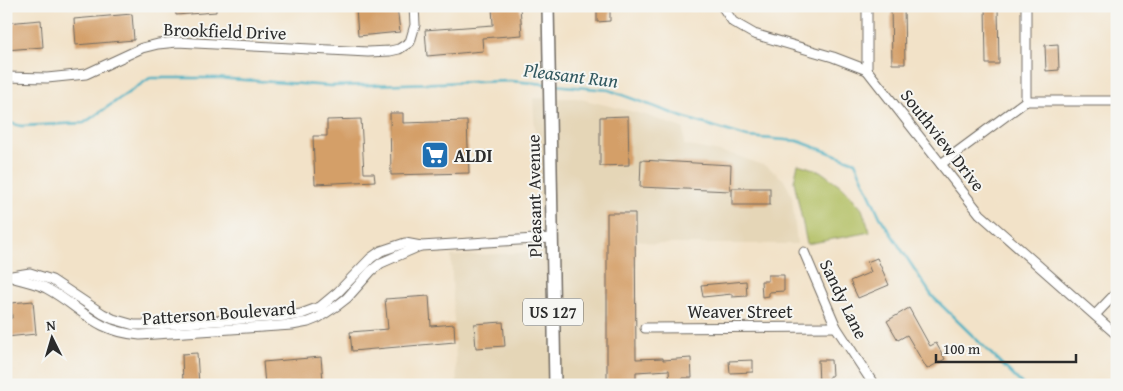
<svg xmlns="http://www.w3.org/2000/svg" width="1123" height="391" viewBox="0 0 1123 391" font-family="'Gentium Book Plus',serif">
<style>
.built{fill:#e5d6b7}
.green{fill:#b1be60;stroke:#6e7446}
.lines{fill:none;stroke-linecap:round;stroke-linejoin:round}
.stream{stroke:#43aec1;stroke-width:2.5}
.building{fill:#d49f68}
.minor-casing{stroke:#716b62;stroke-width:11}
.major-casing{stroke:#716b62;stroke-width:14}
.minor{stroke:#fff;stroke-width:9}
.major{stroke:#fff;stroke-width:11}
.labels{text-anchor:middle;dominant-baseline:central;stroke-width:4;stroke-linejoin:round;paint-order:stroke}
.shield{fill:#f6f6f2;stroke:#686867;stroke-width:1}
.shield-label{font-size:16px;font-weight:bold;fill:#2b2b2b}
.street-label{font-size:18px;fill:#2b2b2b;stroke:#f6f6f2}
.poi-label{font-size:18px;font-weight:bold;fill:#2b2b2b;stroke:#f6f6f2;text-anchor:start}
.water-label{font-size:19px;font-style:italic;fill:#335960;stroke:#f6f6f2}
</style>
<rect width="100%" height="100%" fill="#f6f6f2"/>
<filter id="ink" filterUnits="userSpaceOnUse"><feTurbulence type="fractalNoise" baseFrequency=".02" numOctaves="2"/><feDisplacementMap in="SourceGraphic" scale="10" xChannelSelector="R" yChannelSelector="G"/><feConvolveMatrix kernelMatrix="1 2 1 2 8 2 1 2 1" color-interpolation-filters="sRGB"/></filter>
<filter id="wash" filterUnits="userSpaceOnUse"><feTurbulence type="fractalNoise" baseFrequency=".0096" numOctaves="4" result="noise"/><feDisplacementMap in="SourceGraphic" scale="20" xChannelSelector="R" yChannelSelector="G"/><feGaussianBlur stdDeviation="1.12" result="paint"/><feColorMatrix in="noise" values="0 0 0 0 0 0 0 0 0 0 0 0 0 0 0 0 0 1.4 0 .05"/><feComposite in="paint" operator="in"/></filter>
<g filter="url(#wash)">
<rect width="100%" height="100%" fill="#f2e2c8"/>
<polygon class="built" points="533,98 577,98 646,115 684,129 684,145 735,155 768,167 784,180 792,196 797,244 653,244 635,239 636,385 457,385 451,256 542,252"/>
<polygon class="green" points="798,164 820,171 844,188 862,209 870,232 807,244 794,181"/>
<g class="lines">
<g class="stream">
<polyline points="553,85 609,90 685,118 748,137 798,141 855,162 880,217 932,296 1023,385"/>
<polyline points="6,122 21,126 84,123 150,78 215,78 331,86 510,81 547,84"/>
</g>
</g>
<g id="blocks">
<g class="building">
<polygon points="175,6 216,6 216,12 176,15"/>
<polygon points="376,6 397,6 400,32 358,36 356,8"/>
<polygon points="492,6 520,6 522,35 482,38 483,51 427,56 425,30 493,25"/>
<polygon points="597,6 610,6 610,21 597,22"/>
<polygon points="891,6 904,6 905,64 892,64"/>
<polygon points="985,6 998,6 999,64 986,64"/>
<polygon points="132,14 134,40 76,45 74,19"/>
<polygon points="41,20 43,47 6,50 6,23"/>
<polygon points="1058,44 1059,70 1046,71 1045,45"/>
<polygon points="390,113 403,113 403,123 467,121 469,173 391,175"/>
<polygon points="628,116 629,165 600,166 600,117"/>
<polygon points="361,119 364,173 374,173 375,181 315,184 313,136 327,136 327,120"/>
<polygon points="641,160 731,165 730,191 640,187"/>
<rect x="732" y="188" width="38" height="17"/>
<polygon points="607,213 635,213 636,359 663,358 663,360 691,358 692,378 682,378 682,385 670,385 669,370 636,372 636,385 607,385"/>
<polygon points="877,258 889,285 858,298 850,281 871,272 867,262"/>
<polygon points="768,275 784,275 784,291 769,292 769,296 762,297 761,281 768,281"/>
<polygon points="746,281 747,296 732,297 732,294 703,297 701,285"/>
<polygon points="429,296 431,326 454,324 455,342 352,351 350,332 388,329 385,299"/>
<polygon points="33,301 36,334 6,337 6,318 12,318 11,303"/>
<polygon points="909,308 930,346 936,343 945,359 927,369 907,335 898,340 887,321"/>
<polygon points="503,322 505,346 476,348 474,324"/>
<polygon points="197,353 199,385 183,385 182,354"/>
<polygon points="321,357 323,381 265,385 263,362"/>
<polygon points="753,360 753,372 730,373 729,361"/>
<polygon points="818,360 831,360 832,376 829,376 830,385 819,385"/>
</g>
</g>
</g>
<g filter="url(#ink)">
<use href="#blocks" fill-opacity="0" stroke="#716b62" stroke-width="1"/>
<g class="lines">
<g class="minor-casing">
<g id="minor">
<polyline points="722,6 733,22 754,34 833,57 867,70 980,214 1117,335"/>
<polyline points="867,6 867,70"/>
<polyline points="1026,6 1026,101"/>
<polyline points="6,77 47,78 86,74 142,48 158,44 177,42 368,52 390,51 399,49 410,42 415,25 414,6"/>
<polyline points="1026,101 1117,101"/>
<polyline points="941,164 1026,101"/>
<polyline points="804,252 836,327 874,385"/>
<polyline points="6,277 30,273 52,280 103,314 113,319 134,325 155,325 288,316 301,314 320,307 338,292 371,258 381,251 405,243 421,246 552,238"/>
<path d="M 12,277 C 23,281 36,283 46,288 C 83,308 93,331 140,335 L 292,325 L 308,322 L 318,318 L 338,305 L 347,298 L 371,271 L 381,263 L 420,246"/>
<polyline points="1095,315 1117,292"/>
<polyline points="645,328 836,327"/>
</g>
</g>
<g class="major-casing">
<polyline id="major" points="548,6 555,385"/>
</g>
<use href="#minor" class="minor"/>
<use href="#major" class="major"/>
</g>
</g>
<defs>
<g id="supermarket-square" transform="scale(1.4375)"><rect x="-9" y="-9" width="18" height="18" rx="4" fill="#1f6fb2" stroke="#f6f6f2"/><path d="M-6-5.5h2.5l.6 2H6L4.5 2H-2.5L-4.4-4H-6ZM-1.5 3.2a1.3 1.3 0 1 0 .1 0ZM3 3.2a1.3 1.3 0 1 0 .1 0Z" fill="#fff"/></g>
</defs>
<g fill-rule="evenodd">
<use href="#supermarket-square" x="435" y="155"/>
</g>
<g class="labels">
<rect class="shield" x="523" y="298.5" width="60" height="27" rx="4"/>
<g class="shield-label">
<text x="553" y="312">US 127</text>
</g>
<g class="street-label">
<text transform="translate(225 31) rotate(2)">Brookfield Drive</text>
<text transform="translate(943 140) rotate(52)">Southview Drive</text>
<text transform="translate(534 196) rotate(-91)">Pleasant Avenue</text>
<text transform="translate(844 299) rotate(64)">Sandy Lane</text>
<text x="740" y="311">Weaver Street</text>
<text transform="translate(219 313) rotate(-4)">Patterson Boulevard</text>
</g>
<g class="poi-label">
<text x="454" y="155">ALDI</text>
</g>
<g class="water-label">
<text transform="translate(571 75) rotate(7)">Pleasant Run</text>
</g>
</g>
<rect width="1123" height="391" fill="none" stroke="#f6f6f2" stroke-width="25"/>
<g transform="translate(52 338) rotate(355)" stroke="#f6f6f2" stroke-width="4" paint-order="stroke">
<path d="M0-4L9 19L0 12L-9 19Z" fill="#2b2b2b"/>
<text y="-8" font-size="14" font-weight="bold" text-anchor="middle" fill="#2b2b2b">N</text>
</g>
<path d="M936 354v8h140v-8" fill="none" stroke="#2b2b2b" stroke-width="2.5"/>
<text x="943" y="354" font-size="15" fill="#2b2b2b" stroke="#f6f6f2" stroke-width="4" paint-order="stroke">100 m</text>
</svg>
